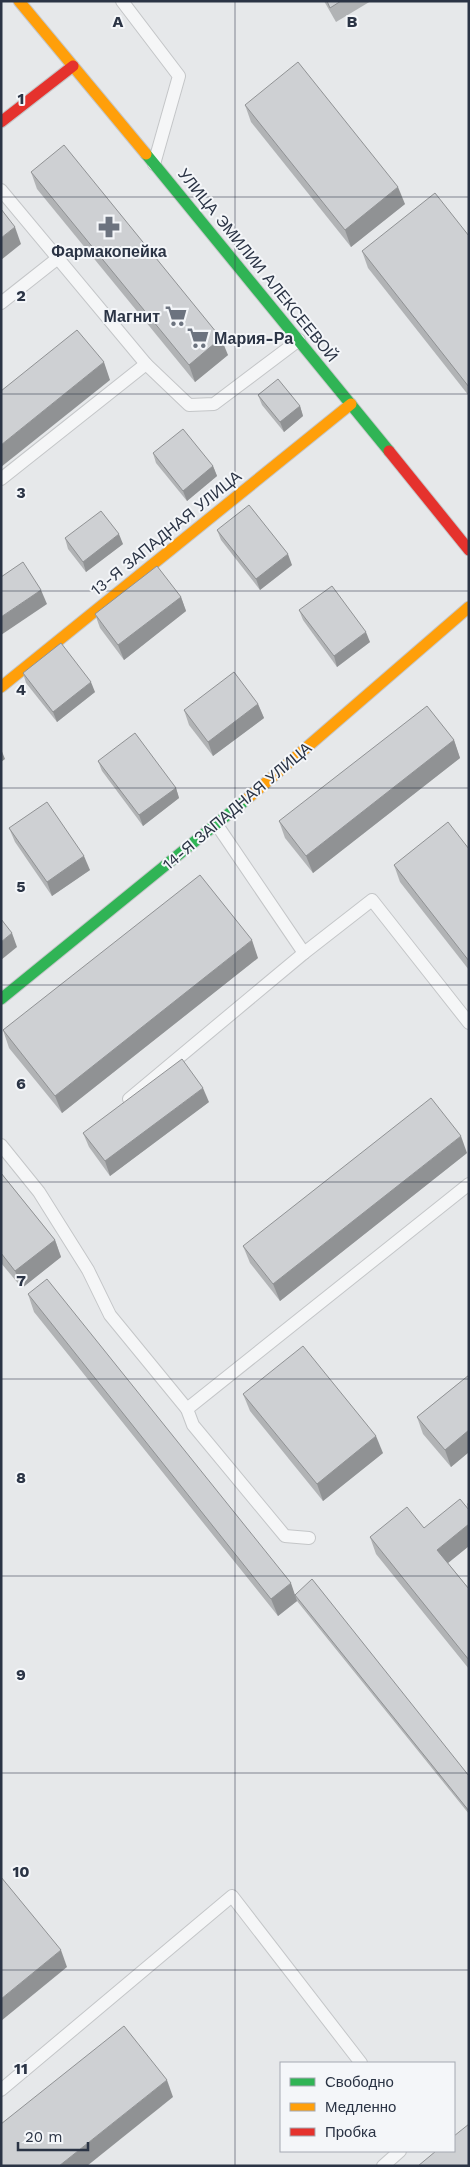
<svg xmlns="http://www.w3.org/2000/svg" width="470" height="2167" viewBox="0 0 470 2167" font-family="'Work Sans',sans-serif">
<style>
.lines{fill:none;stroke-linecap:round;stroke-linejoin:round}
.lane-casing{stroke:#c4c6c8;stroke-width:14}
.fast-casing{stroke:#c4c6c8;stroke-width:13}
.slow-casing{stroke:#c4c6c8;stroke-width:13}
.jam-casing{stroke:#c4c6c8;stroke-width:13}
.lane{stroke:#f5f6f7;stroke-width:12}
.fast{stroke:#30b455;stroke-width:11}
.slow{stroke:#ff9f0a;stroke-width:11}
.jam{stroke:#e5322d;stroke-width:11}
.wall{fill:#b1b3b5}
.shaded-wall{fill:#909294}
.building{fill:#ced0d3;stroke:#909294}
.grid{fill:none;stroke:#2b3445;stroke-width:1;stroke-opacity:0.55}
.labels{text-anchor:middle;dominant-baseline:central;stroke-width:4;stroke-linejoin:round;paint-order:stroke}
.poi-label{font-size:16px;font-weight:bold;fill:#2b3445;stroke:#f4f6f9}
.street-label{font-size:16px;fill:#2b3445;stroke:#f4f6f9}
.grid-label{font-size:16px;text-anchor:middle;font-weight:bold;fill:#2b3445;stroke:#f4f6f9;stroke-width:4;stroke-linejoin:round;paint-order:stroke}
</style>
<rect width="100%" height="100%" fill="#e6e8ea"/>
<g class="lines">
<g class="lane-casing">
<g id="lane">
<polyline points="122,1 179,76 154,164"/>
<polyline points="1,190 146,364 189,405 214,404 299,340"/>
<polyline points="1,303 58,258"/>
<polyline points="1,479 146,364"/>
<polyline points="217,825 304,953 372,900 469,1023"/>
<polyline points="129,1099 304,953"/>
<polyline points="1,1145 39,1192 88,1270 110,1315 187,1409"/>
<polyline points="309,1538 285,1536 193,1425 187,1409 469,1184"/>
<polyline points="1,2090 232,1896 361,2063"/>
<polyline points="383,2166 400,2151"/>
</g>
</g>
<g class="fast-casing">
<g id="fast">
<polyline points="146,154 389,451"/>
<polyline points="1,999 247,799"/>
</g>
</g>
<g class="slow-casing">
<g id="slow">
<polyline points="19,1 146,154"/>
<polyline points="1,687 351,404"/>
<polyline points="247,799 469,607"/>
</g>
</g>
<g class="jam-casing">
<g id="jam">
<polyline points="1,122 73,66"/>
<polyline points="389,451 469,550"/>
</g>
</g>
<use href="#lane" class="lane"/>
<use href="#fast" class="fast"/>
<use href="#slow" class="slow"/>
<use href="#jam" class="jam"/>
</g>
<g class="wall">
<polygon points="324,1 371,1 336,22"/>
<polygon points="245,105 405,204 351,247 251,122"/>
<polygon points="31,172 228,355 195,382 37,189"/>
<polygon points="469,236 469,396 368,268 362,251"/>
<polygon points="258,395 300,406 303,416 284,432 262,405"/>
<polygon points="153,453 213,466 217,476 187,501 156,463"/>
<polygon points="217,530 292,565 260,590 221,540"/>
<polygon points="65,538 123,544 86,572 68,549"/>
<polygon points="181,597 186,611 124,660 100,628 95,614"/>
<polygon points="299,610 370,642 337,667 303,620"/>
<polygon points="23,673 95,692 57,722 26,683"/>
<polygon points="258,704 264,718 213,756 189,725 184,710"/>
<polygon points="454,740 460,758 313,873 285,838 279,821"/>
<polygon points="98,761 176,788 179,798 143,826 102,771"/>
<polygon points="9,828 90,870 52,896 15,842"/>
<polygon points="469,849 469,970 400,882 394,865"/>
<polygon points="258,958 62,1113 9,1048 3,1030"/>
<polygon points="209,1102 110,1176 89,1147 83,1133"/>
<polygon points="467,1153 280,1301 250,1263 243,1246"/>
<polygon points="1,1173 55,1240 61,1257 22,1288 1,1263"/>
<polygon points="28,1294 295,1595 469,1776 469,1814 297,1601 278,1616 34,1312"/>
<polygon points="469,1375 469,1452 451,1467 423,1434 417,1417"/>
<polygon points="243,1394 383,1453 323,1501 250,1411"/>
<polygon points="469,1502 469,1546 448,1563 469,1589 469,1669 376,1554 370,1537 424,1528 469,1510 467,1504"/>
</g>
<g class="shaded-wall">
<polygon points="398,187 405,204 351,247 345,230"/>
<polygon points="15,227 21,244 1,260 1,238"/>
<polygon points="221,338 228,355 195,382 189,365"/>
<polygon points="104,362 110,380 1,467 1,445"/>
<polygon points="300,406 303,416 284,432 280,422"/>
<polygon points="213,466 217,476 187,501 183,491"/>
<polygon points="119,534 123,544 86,572 83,562"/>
<polygon points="288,554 292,565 260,590 256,579"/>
<polygon points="41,590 47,604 1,635 1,617"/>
<polygon points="181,597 186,611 124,660 118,645"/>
<polygon points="366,632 370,642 337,667 334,656"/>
<polygon points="91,682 95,692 57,722 53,712"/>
<polygon points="258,704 264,718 213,756 208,742"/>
<polygon points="454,740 460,758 313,873 306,856"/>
<polygon points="1,749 5,759 1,762"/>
<polygon points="176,788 179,798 143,826 139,815"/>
<polygon points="84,856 90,870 52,896 47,882"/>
<polygon points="12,933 17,947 1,960 1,942"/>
<polygon points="252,940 258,958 62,1113 55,1096"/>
<polygon points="203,1088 209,1102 110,1176 105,1161"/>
<polygon points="461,1136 467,1153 280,1301 273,1284"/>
<polygon points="55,1240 61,1257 22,1288 15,1271"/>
<polygon points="469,1430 469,1452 451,1467 445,1450"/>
<polygon points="376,1436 383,1453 323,1501 317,1484"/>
<polygon points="469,1524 469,1546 443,1567 437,1550"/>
<polygon points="291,1583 297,1601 278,1616 271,1599"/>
<polygon points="61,1950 67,1967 1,2021 1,1999"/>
<polygon points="167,2080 173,2097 87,2166 59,2166"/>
</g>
<g class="building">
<polygon points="327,1 341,1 330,8"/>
<polygon points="298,62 398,187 345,230 245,105"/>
<polygon points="64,145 221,338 189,365 31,172"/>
<polygon points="435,193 469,236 469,387 362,251"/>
<polygon points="1,209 15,227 1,238"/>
<polygon points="77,330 104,362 1,445 1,391"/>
<polygon points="278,379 300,406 280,422 258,395"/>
<polygon points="183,429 213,466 183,491 153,453"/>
<polygon points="249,505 288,554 256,579 217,530"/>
<polygon points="101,511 119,534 83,562 65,538"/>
<polygon points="23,562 41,590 1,617 1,577"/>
<polygon points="157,566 181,597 118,645 95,614"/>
<polygon points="332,586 366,632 334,656 299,610"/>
<polygon points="61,643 91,682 53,712 23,673"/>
<polygon points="234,672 258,704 208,742 184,710"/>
<polygon points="427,706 454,740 306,856 279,821"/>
<polygon points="135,733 176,788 139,815 98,761"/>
<polygon points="47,802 84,856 47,882 9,828"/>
<polygon points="448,822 469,849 469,961 394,865"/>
<polygon points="200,875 252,940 55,1096 3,1030"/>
<polygon points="1,919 12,933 1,942"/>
<polygon points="182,1059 203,1088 105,1161 83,1133"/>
<polygon points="431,1098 461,1136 273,1284 243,1246"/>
<polygon points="1,1173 55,1240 15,1271 1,1253"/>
<polygon points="47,1279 291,1583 271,1599 28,1294"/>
<polygon points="303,1346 376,1436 317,1484 243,1394"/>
<polygon points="469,1375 469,1430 445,1450 417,1417"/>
<polygon points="460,1499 469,1510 469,1524 437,1550 469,1589 469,1660 370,1537 407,1507 424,1528"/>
<polygon points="312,1579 469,1776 469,1811 295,1595"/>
<polygon points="1,1877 61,1950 1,1999"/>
<polygon points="124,2026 167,2080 59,2166 1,2166 1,2124"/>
<polygon points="469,2124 469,2166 418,2166 436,2151 454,2151 454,2136"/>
</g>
<path class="grid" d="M 235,1 L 235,2166M 1,197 L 469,197M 1,394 L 469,394M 1,591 L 469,591M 1,788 L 469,788M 1,985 L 469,985M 1,1182 L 469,1182M 1,1379 L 469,1379M 1,1576 L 469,1576M 1,1773 L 469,1773M 1,1970 L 469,1970"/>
<defs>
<g id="pharmacy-bare" transform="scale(1.725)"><path d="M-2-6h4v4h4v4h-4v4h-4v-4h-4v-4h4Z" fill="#6c737f" stroke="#f4f6f9" stroke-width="2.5" paint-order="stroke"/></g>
<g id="supermarket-bare" transform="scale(1.725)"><path d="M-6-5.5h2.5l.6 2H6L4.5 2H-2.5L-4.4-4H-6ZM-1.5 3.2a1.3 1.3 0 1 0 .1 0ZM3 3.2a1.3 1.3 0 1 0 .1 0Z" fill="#6c737f" stroke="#f4f6f9" stroke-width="2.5" paint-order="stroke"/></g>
</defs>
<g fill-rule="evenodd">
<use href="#pharmacy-bare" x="109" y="227"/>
<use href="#supermarket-bare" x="176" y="316"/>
<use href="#supermarket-bare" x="198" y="338"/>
</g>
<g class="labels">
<g class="poi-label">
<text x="109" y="251">Фармакопейка</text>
<text x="160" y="316" text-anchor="end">Магнит</text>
<text x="214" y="338" text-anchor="start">Мария-Ра</text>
</g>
<g class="street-label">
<text transform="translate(258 265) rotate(51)">УЛИЦА ЭМИЛИИ АЛЕКСЕЕВОЙ</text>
<text transform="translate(166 533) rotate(-39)">13-Я ЗАПАДНАЯ УЛИЦА</text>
<text transform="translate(237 806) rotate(-40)">14-Я ЗАПАДНАЯ УЛИЦА</text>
</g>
</g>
<g class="grid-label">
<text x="118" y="27">A</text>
<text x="352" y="27">B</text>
<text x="21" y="104">1</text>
<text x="21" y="301">2</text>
<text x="21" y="498">3</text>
<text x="21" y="695">4</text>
<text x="21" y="892">5</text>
<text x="21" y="1089">6</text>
<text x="21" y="1286">7</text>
<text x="21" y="1483">8</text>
<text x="21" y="1680">9</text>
<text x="21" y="1877">10</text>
<text x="21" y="2074">11</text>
</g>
<rect width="470" height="2167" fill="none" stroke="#2b3445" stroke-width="5"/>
<rect x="280" y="2062" width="175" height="90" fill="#f4f6f9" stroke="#a4a8b1"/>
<rect x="290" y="2078" width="25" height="8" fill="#30b455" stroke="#a4a8b1"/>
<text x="325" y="2087" font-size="15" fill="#2b3445">Свободно</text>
<rect x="290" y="2103" width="25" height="8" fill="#ff9f0a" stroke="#a4a8b1"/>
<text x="325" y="2112" font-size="15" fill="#2b3445">Медленно</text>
<rect x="290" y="2128" width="25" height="8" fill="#e5322d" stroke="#a4a8b1"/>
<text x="325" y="2137" font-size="15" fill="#2b3445">Пробка</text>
<path d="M18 2142v8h70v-8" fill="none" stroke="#2b3445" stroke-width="2.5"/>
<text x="25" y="2142" font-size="15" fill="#2b3445" stroke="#f4f6f9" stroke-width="4" paint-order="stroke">20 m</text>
</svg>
